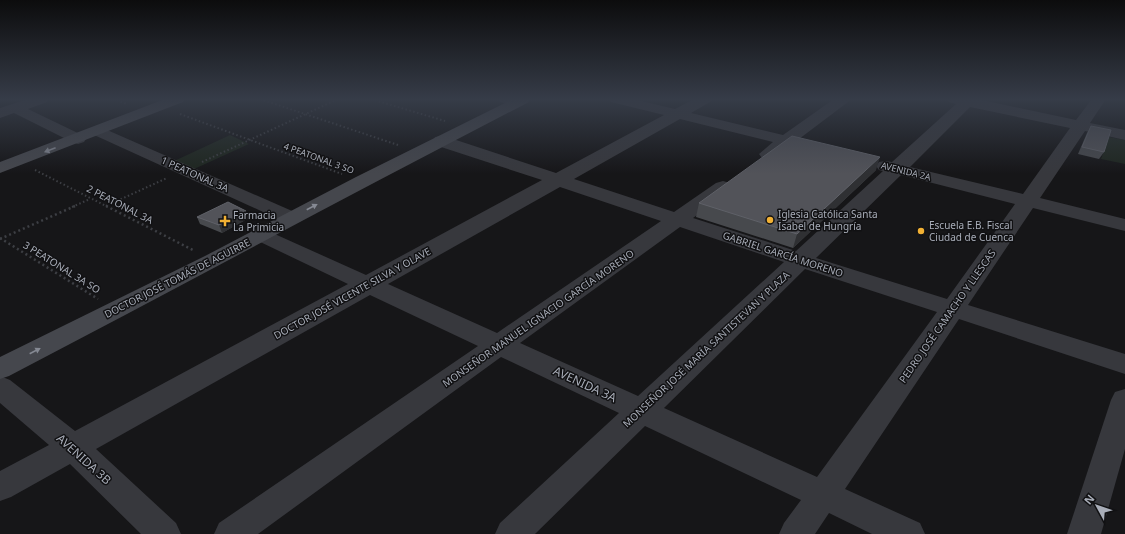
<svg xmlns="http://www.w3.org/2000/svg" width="1125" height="534" viewBox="0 0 1125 534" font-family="'Noto Sans',sans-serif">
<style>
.green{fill:#1e261f}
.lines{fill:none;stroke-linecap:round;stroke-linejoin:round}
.path-far1{stroke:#3d3f44;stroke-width:2;stroke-dasharray:1.5 2.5;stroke-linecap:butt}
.path{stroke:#3d3f44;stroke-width:2.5;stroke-dasharray:2 3;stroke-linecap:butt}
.street{fill:#37383d;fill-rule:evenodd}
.secondary{fill:#45474d;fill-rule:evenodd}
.wall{fill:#47494d}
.shaded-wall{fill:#2f3033}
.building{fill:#525359;stroke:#5f6168}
.oneway{fill:#858993}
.poi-dot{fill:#f2b134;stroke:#111113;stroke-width:1.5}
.labels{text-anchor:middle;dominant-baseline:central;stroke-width:3;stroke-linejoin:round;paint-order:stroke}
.far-street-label{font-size:9px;fill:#a8adb8;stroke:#111113}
.street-label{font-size:10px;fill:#a8adb8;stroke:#111113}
.poi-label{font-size:10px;fill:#a8adb8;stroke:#111113;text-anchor:start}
.near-street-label{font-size:12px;fill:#a8adb8;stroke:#111113}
</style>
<rect width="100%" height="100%" fill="#161618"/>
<g class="green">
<polygon points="230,135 249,144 192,170 172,162"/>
<polygon points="1109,137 1125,140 1125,164 1101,159"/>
</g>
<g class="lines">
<g class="path-far1">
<polyline points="113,99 127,104"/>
<polyline points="260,99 398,145"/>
<polyline points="371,99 445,121"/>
<polyline points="180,114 342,174"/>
<polyline points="202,162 338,99"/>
<polyline points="35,170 108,207"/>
<polyline points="106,206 167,178"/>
<polyline points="72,207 90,199"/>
</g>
<g class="path">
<polyline points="106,206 193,250"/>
<polyline points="0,238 98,299"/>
<polyline points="0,239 75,206"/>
</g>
<g class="street">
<polygon points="28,99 49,99 47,102 28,109 84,136 86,139 84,142 78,144 72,142 14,113 0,118 0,108"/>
<polygon points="498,99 522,99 524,102 522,105 517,106 500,102"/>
<path d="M 609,99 L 633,99 L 675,109 L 694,99 L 712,99 L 710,102 L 691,113 L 783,135 L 834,99 L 850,99 L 848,102 L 799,139 L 804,143 L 802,147 L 796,148 L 789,146 C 780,153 774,161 762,158 L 759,154 L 773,142 L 680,119 L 574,179 L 674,212 L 716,183 L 723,181 L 730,183 L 732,187 L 730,191 L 693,218 L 796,251 L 883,171 L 879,170 L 876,166 L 879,162 L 885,161 L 892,162 L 956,104 L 949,102 L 947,99 L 977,99 L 1076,120 L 1092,99 L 1106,99 L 1090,123 L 1125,130 L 1125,140 L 1085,131 L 1040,198 L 1125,219 L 1125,231 L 1033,208 L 968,305 L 1125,354 L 1125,374 L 959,319 L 845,489 L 920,523 L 925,534 L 872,534 L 829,513 L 815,534 L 779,534 L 784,523 L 801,500 L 645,426 L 535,534 L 495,534 L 500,523 L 619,413 L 501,357 L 258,534 L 214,534 L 219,523 L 478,346 L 370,295 L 96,449 L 176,523 L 181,534 L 141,534 L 70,464 L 11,497 L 0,501 L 0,471 L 49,445 L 0,403 L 0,376 L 10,380 L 75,431 L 348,284 L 254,239 L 251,235 L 254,231 L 261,229 L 268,231 L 366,275 L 542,180 L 435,145 L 433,141 L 435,137 L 441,136 L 447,137 L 556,173 L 664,115 L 611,102 ZM 970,107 L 1070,128 L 1023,194 L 910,167 ZM 901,175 L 1015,204 L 947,299 L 816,258 ZM 560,187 L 661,221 L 497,333 L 388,284 ZM 680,227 L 784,262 L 638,396 L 520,343 ZM 805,269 L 937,312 L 817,477 L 664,408 Z"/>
<polygon points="98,126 299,214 302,218 299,222 292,224 285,222 92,134 90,131 92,128"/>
<polygon points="1125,389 1125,449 1101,534 1067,534 1111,400 1115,392"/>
</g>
<g class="secondary">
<polygon points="165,99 185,99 183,102 0,173 0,162"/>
<path d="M 513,99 L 531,99 L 529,102 C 355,192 183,285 9,376 L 0,379 L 0,357 L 205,256 L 356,177 Z"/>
</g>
</g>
<g class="wall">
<polygon points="1091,126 1104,152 1099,159 1078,154 1087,133"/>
<polygon points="876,170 793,248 696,217 699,203"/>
<polygon points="197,217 249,218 222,233 200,224"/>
</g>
<g class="shaded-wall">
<polygon points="880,157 876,170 793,248 797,234"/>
<polygon points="246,211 249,218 222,233 219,225"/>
</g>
<g class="building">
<polygon points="1091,126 1111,130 1104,152 1082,147"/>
<polygon points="792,136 880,157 797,234 699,203"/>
<polygon points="228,202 246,211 219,225 197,217"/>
</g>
<defs><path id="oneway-solid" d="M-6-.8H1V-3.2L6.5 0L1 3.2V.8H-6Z"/></defs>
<g class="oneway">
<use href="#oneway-solid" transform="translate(50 150) rotate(159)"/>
<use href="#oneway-solid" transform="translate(312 207) rotate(-28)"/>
<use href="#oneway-solid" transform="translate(35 351) rotate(-27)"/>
</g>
<linearGradient id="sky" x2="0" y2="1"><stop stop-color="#0c0c0d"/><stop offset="0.57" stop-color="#363c48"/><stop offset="1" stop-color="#363c48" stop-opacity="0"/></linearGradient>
<rect width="1125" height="174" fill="url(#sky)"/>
<g class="poi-dot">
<circle cx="770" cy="220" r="4"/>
<path d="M223 215h4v4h4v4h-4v4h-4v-4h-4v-4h4z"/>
<circle cx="921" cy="231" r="4"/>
</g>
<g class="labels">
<g class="far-street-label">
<text transform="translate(319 158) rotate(20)">4 PEATONAL 3 SO</text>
<text transform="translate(906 171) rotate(14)">AVENIDA 2A</text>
</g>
<g class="street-label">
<text transform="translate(195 174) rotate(24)">1 PEATONAL 3A</text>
<text transform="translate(120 204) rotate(27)">2 PEATONAL 3A</text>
<text transform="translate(783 254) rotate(18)">GABRIEL GARCÍA MORENO</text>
<text transform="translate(62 267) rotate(32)">3 PEATONAL 3A SO</text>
<text transform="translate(177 278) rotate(-27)">DOCTOR JOSÉ TOMÁS DE AGUIRRE</text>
<text transform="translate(352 293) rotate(-29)">DOCTOR JOSÉ VICENTE SILVA Y OLAVE</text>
<text transform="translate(947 316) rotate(-55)">PEDRO JOSÉ CAMACHO Y LLESCAS</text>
<text transform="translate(538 318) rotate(-35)">MONSEÑOR MANUEL IGNACIO GARCÍA MORENO</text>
<text transform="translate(706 349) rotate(-43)">MONSEÑOR JOSÉ MARÍA SANTISTEVAN Y PLAZA</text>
</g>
<g class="poi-label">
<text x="778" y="214">Iglesia Católica Santa<tspan x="778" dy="12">Isabel de Hungría</tspan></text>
<text x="233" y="215">Farmacia<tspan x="233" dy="12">La Primicia</tspan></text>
<text x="929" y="225">Escuela E.B. Fiscal<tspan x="929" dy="12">Ciudad de Cuenca</tspan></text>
</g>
<g class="near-street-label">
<text transform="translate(585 384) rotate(25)">AVENIDA 3A</text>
<text transform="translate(84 459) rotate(42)">AVENIDA 3B</text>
</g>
</g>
<g transform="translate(1097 506) rotate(310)" stroke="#111113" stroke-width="3" paint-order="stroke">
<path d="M0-3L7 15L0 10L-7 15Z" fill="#a8adb8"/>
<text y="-6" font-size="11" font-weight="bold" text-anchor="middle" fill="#a8adb8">N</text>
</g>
</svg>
